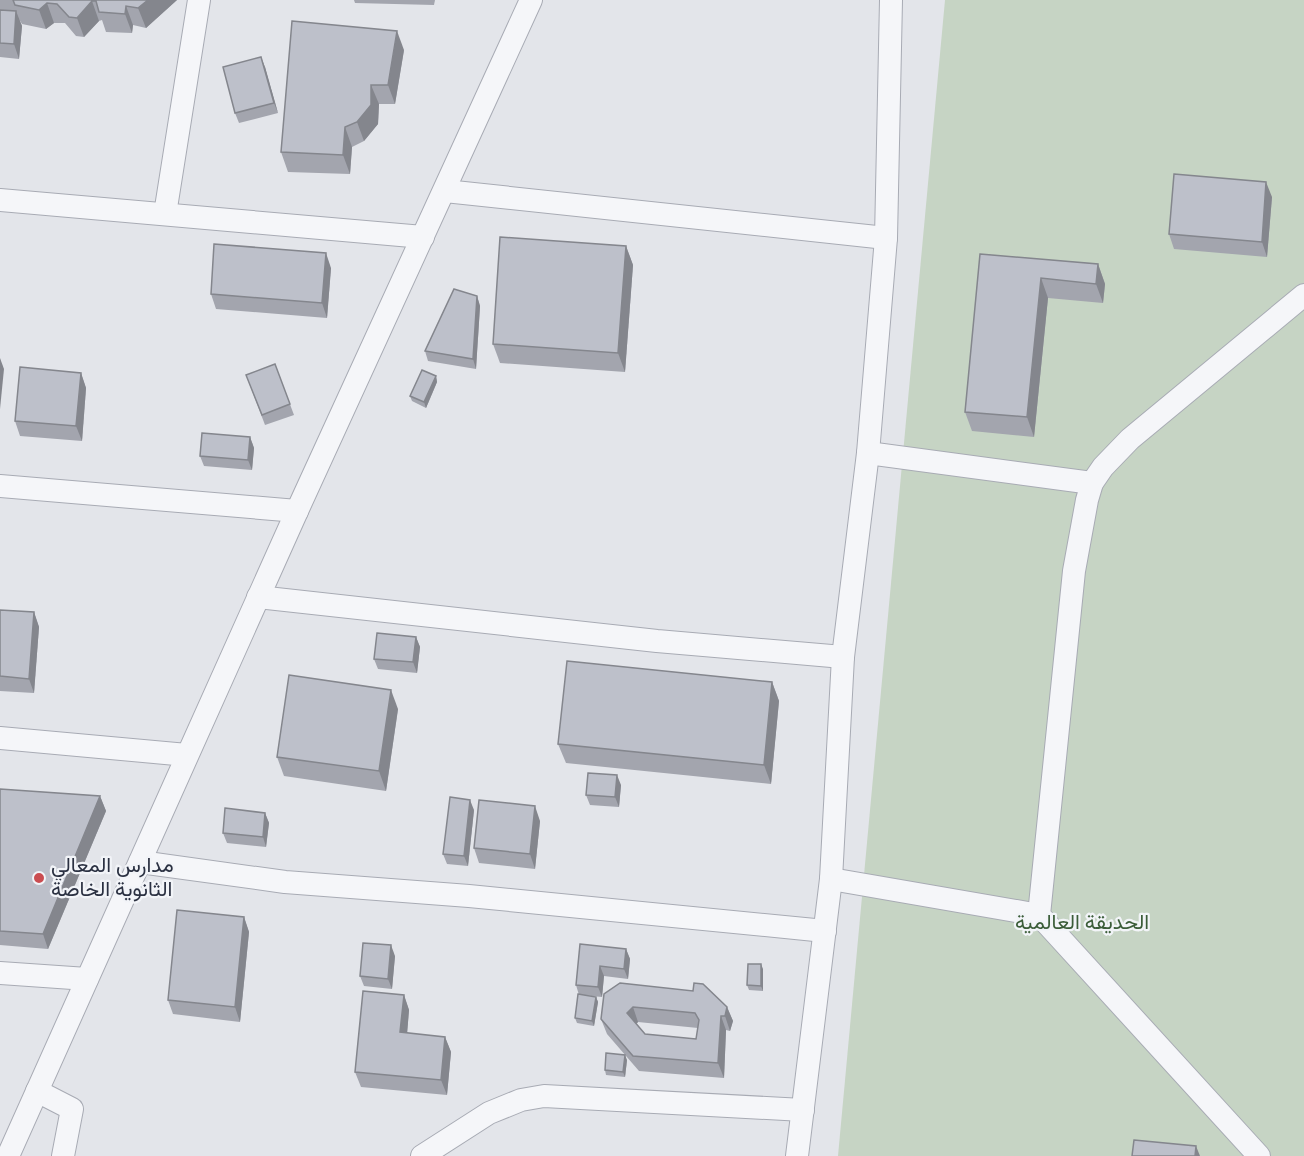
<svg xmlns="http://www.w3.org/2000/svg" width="1304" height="1156" viewBox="0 0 1304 1156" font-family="Overpass,Vazirmatn,sans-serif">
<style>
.green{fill:#c6d4c4}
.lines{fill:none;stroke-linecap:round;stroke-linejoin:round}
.minor-casing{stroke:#a8abb4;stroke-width:24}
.minor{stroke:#f5f6f9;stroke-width:22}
.wall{fill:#a3a5ae;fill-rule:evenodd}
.shaded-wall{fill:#84868d}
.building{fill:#bdc0ca;stroke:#84868d;stroke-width:1.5;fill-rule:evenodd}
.poi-dot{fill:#ca4d51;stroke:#f2f4f8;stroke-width:2}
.labels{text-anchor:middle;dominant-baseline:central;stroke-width:4.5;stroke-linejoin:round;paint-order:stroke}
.poi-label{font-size:21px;fill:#2b3142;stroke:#f2f4f8;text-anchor:start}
.park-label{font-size:21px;fill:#3b5d39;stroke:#f2f4f8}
</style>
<rect width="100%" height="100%" fill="#e3e5ea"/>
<polygon class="green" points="945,0 1304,0 1304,1156 838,1156"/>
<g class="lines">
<g class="minor-casing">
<g id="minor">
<polyline points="445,191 886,238"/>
<polyline points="0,200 423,237"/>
<polyline points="165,214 199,0"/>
<polyline points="868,453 1092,483"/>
<polyline points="0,486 297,511"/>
<polyline points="258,597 657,641 843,657"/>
<polyline points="0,738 187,755"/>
<polyline points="140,862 285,882 469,896 825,931"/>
<polyline points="831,879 1039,915"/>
<polyline points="0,973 87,979"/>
<polyline points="37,1091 72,1109 63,1156"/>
<polyline points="8,1156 297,511 531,0"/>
<polyline points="422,1156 489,1113 521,1100 544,1096 803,1110"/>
<polyline points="797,1156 831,879 843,657 868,453 886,238 891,0"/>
<polyline points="1259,1156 1039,915 1074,571 1087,500 1092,483 1103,467 1130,439 1304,295"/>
</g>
</g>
<use href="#minor" class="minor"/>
</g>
<g class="wall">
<polygon points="0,0 177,0 146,28 133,25 132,33 106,32 102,20 99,21 84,37 76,36 65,23 54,23 46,29 22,24 19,19 22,26 19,59 0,57"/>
<polygon points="354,0 435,0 434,5 355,3"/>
<polygon points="404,50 395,104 379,104 378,124 364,141 352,147 350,174 288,172 281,152"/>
<polygon points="265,67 278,113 239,123 235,113"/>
<polygon points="1272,197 1267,257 1174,249 1169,234"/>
<polygon points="626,246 633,265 625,372 500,363 493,344"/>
<polygon points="980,254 1098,264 1105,284 1103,303 1048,298 1034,437 972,431 965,412"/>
<polygon points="331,268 327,318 216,309 211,294"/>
<polygon points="477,296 480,306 476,369 428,361 425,351"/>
<polygon points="275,364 294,415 265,425 246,375"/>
<polygon points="81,373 86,388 82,441 20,436 15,421"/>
<polygon points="436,376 437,382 426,408 412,401 410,396"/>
<polygon points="250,437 254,448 252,470 204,466 200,456"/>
<polygon points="0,610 34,612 39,627 34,693 0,691"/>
<polygon points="416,637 420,647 417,673 378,669 374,659"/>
<polygon points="772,682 779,701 771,784 566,763 558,744"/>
<polygon points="398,709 386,791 284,776 277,757"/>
<polygon points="621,785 619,807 590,805 586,795"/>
<polygon points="0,789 100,796 106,811 48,949 0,945"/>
<polygon points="474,810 468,866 447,864 443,854"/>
<polygon points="265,813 269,823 266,847 227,843 223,833"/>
<polygon points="540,821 535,869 479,863 474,848"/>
<polygon points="244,917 249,932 240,1022 173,1014 168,1000"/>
<polygon points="580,944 626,949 630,959 628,979 604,976 602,997 581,995 596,997 598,1002 594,1026 577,1023 575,1018 579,995 576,985"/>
<polygon points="395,956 392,989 364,986 360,976"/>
<polygon points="763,969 763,991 749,990 747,985"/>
<path d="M 604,994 L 727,1007 L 733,1021 L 730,1031 L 726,1030 L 724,1078 L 639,1071 L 607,1034 L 601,1019 ZM 638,1022 L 698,1028 L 696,1039 L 645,1034 L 636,1024 Z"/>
<polygon points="404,995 409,1010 407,1033 445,1037 451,1052 447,1095 361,1087 355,1072"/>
<polygon points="627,1060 625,1077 606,1075 605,1070"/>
</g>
<g class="shaded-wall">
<polygon points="148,0 177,0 146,28 138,8"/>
<polygon points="92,1 99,21 84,37 77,18"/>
<polygon points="47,3 54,23 46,29 39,10"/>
<polygon points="126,6 133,25 132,33 125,14"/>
<polygon points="16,11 22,26 19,59 14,44"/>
<polygon points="397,31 404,50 395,104 388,85"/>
<polygon points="261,57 265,67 278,113 274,103"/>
<polygon points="371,85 379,104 378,124 364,141 357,122"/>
<polygon points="345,127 352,147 350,174 343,155"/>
<polygon points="1266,182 1272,197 1267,257 1262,242"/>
<polygon points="626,246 633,265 625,372 618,353"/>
<polygon points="326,253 331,268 327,318 322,303"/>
<polygon points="1098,264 1105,284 1103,303 1096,284"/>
<polygon points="1041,278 1048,298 1034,437 1027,417"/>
<polygon points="477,296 480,306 476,369 473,359"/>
<polygon points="0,358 4,369 0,409"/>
<polygon points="81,373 86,388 82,441 76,426"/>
<polygon points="436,376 437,382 426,408 424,402"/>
<polygon points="250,437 254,448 252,470 248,460"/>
<polygon points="34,612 39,627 34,693 29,679"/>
<polygon points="416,637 420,647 417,673 413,662"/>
<polygon points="772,682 779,701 771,784 764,765"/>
<polygon points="391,690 398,709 386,791 379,771"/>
<polygon points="617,775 621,785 619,807 615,797"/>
<polygon points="100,796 106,811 48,949 43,934"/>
<polygon points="470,800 474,810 468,866 464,856"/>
<polygon points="535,806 540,821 535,869 530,854"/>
<polygon points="265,813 269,823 266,847 263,837"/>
<polygon points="244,917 249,932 240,1022 235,1007"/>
<polygon points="391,945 395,956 392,989 388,979"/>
<polygon points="626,949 630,959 628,979 624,969"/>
<polygon points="761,964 763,969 763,991 761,986"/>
<polygon points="600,966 604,976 602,997 598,987"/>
<polygon points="404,995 409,1010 406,1047 400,1032"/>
<polygon points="596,997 598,1002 594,1026 592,1021"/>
<polygon points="633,1007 638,1022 633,1028 627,1013"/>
<polygon points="727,1007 733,1021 730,1031 725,1016"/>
<polygon points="721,1016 726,1030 724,1078 718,1063"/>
<polygon points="445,1037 451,1052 447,1095 441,1080"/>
<polygon points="625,1055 627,1060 625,1077 623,1072"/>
<polygon points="1196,1146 1200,1156 1195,1156"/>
</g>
<g class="building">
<polygon points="13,0 148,0 138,8 126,6 125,14 99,12 96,1 92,1 77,18 69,17 57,4 47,3 39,10 15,5"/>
<polygon points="0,10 16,11 14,44 0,43"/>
<polygon points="292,21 397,31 388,85 371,85 371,105 357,122 345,127 343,155 281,152"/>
<polygon points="261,57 274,103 235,113 223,67"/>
<polygon points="1174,174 1266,182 1262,242 1169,234"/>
<polygon points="500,237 626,246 618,353 493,344"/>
<polygon points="214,244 326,253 322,303 211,294"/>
<polygon points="980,254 1098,264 1096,284 1041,278 1027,417 965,412"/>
<polygon points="454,289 477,296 473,359 425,351"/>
<polygon points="275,364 290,404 262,415 246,375"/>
<polygon points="20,367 81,373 76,426 15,421"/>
<polygon points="422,370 436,376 424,402 410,396"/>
<polygon points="202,433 250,437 248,460 200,456"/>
<polygon points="0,610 34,612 29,679 0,676"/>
<polygon points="377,633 416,637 413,662 374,659"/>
<polygon points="567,661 772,682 764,765 558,744"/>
<polygon points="289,675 391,690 379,771 277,757"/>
<polygon points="588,773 617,775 615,797 586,795"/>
<polygon points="0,789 100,796 43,934 0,931"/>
<polygon points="450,797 470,800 464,856 443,854"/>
<polygon points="479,800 535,806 530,854 474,848"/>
<polygon points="225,808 265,813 263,837 223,833"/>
<polygon points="177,910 244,917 235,1007 168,1000"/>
<polygon points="363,943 391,945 388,979 360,976"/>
<polygon points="580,944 626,949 624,969 600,966 598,987 576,985"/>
<polygon points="748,964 761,964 761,986 747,985"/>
<path d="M 620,983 L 693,991 L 694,983 L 703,984 L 727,1007 L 725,1016 L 721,1016 L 718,1063 L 633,1056 L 601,1019 L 604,994 ZM 633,1007 L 695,1013 L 699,1020 L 696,1039 L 645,1034 L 627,1013 Z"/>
<polygon points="363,991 404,995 400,1032 445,1037 441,1080 355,1072"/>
<polygon points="578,994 596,997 592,1021 575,1018"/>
<polygon points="606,1053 625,1055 623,1072 605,1070"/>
<polygon points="1134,1140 1196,1146 1195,1156 1132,1156"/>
</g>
<circle class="poi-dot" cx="39" cy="878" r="6"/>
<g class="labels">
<g class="poi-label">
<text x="51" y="866">مدارس المعالي<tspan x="51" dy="24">الثانوية الخاصة</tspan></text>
</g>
<g class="park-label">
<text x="1082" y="923">الحديقة العالمية</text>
</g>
</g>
</svg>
